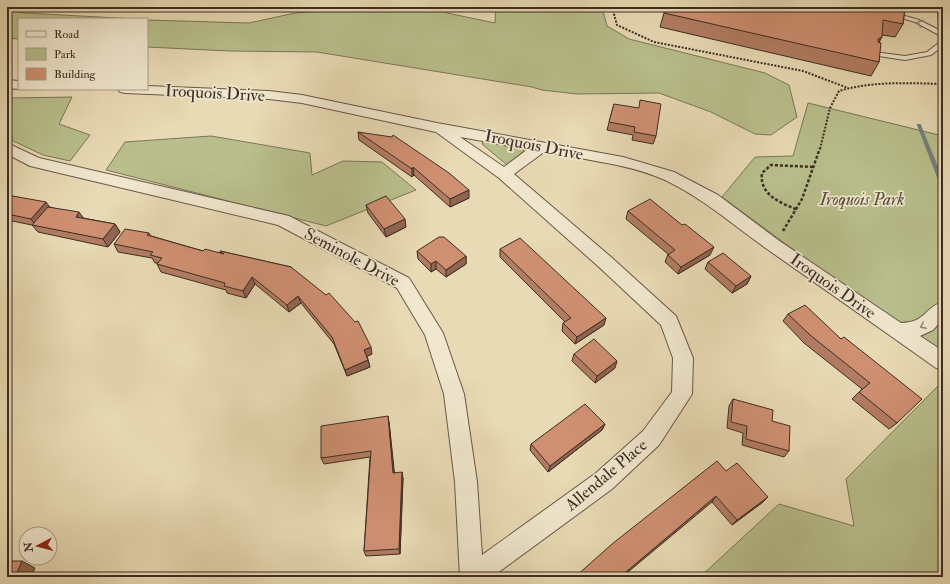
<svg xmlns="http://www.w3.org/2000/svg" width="950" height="584" viewBox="0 0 950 584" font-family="'IM FELL Double Pica',serif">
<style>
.green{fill:#b8bf8c;stroke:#7a7658}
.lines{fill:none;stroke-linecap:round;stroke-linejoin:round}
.stream{fill:#76807d;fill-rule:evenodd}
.lane-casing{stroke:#685849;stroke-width:2}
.street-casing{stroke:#685849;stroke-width:2}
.path-far1{stroke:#3d2d25;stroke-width:2;stroke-dasharray:2 1.5;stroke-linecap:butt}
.path{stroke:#3d2d25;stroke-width:2.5;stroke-dasharray:3 2;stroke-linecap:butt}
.lane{fill:#f0e7ce;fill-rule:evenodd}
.street{fill:#f0e7ce;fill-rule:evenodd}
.wall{fill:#b27c62;stroke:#3d2d25}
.shaded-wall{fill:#916550;stroke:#3d2d25}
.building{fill:#cf9072;stroke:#3d2d25}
.oneway{stroke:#968a7a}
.labels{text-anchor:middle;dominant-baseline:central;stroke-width:3.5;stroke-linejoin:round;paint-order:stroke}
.street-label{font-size:17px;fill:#3d2d25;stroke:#f0e7ce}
.park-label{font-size:17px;font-style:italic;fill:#564a3a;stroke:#f0e7ce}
</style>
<rect width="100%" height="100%" fill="#e8dab4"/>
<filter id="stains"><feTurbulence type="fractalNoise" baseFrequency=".005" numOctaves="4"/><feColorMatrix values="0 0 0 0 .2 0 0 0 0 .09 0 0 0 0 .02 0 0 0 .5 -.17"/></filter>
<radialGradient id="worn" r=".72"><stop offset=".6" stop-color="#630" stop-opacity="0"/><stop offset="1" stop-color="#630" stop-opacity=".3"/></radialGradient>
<g class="green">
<polygon points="359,7 437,7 447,13 495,23 496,7 602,7 607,26 629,39 765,73 789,85 797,117 771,135 755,134 711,112 659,93 577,94 542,90 532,87 317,52 230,51 147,47 147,20 249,23 295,13 342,10"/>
<polygon points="7,10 25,13 136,19 19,19 19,39 7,38"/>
<polygon points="7,95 11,98 72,97 59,124 90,135 70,161 43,155 7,138"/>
<polygon points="808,103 943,136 943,360 722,197 755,157 793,156"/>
<polygon points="211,136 310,153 312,175 343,161 382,162 416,190 326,226 106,170 125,142"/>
<polygon points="483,142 523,149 524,151 514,159 511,164 507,165 482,144"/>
<polygon points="938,386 943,390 943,577 700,577 779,504 854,526 846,479"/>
</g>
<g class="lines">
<polygon class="stream" points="917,124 921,124 921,125 943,179 943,187 940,185 917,125"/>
<g class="lane-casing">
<polygon id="lane" points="938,7 943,7 943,46 931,55 905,60 872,55 872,53 874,52 905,56 927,52 940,42 939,35 915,22 895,16 898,14 919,20 939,30"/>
</g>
<g class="street-casing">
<g id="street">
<polygon points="7,80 19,81 19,89 7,88"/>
<path d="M 147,86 L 269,91 L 302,95 L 437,123 L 623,157 L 674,172 L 718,195 L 778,240 L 901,323 C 927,322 923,308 943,302 L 943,319 L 933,330 L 920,336 L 943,351 L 943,370 L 936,368 C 880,328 824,289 767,249 C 733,225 703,198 665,180 C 630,164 581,159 544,152 L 514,174 L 611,257 L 676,316 L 693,358 L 692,394 L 659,445 L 612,489 L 492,577 L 460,577 L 455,482 L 444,394 L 425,335 L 397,288 L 278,225 L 30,166 L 7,154 L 7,143 L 39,158 L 289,216 L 409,278 L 443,333 L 464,394 L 477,482 L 482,555 L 596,473 L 643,431 L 672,392 L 673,358 L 661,325 L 599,267 L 499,178 L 436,132 L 302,103 L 269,99 L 125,93 L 120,92 L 118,89 L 147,89 ZM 460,137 L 528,149 L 504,167 Z"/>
</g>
</g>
<g class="path-far1">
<polyline points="612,7 617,25 654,42 803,71 848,88"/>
<path d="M 820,149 L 830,108 L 839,91 C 873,81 907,83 943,84"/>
</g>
<g class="path">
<path d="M 796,209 C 780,203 759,194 762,173 L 771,165 L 814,167"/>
<polyline points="783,231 802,199 820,148"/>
</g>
<use href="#lane" class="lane"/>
<use href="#street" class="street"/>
</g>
<g class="wall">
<polygon points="667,7 922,7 919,12 905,9 903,24 895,37 882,35 879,43 879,62 871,76 660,27 664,13"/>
<polygon points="614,104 656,136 653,144 632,140 633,135 607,130"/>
<polygon points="358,132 469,198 450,207 414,175 412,177 359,140"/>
<polygon points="7,192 9,192 12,196 50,207 83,218 115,224 120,232 108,247 38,232 32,225 7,220"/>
<polygon points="366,205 406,227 386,237 368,213"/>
<polygon points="628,211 710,255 678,274 665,262 668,254 626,219"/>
<polygon points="149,233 151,236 203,251 221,253 220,251 291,267 372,354 367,356 370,367 347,376 334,344 301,303 289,312 255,284 246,298 227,293 226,290 161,272 157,264 158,263 155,263 152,258 118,252 114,244"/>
<polygon points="500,249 604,325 575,344 562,331 563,323 565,322 500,257"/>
<polygon points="417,251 466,256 466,264 446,277 436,269 431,272 418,259"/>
<polygon points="708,262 751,276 747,284 732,293 705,269"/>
<polygon points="788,314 841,339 897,423 889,429 852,399 862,389 804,343 783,321"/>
<polygon points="574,354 615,368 595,383 572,361"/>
<polygon points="733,399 772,421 789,451 784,457 742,445 743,433 727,428 729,406"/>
<polygon points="389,422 394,473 403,478 400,554 366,556 364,551 370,457 324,464 321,458"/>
<polygon points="605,424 602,430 548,472 530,450 531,444"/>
<polygon points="726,471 763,502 732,525 712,502"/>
</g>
<g class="shaded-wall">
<polygon points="882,37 874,51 878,39"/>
<polygon points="413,167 414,175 412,177 412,169"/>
<polygon points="469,190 469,198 450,207 450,199"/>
<polygon points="9,192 14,199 7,196 7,193"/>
<polygon points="46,202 51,209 36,226 31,219"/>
<polygon points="79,212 85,220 76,217"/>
<polygon points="405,219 406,227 386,237 384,229"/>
<polygon points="115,224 120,232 108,247 103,239"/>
<polygon points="714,247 710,255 678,274 681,267"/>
<polygon points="466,256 466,264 446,277 446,270"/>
<polygon points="436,261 436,269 431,272 431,264"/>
<polygon points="751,276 747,284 732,293 736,286"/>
<polygon points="252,277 255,284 246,298 243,291"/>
<polygon points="298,296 301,303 289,312 287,305"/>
<polygon points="606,318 604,325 575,344 577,337"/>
<polygon points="371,347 372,354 366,357 364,350"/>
<polygon points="368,360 370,367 347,376 345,370"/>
<polygon points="617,361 615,368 595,383 597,376"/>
<polygon points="388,416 389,422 395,478 393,473"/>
<polygon points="605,424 602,430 548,472 550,466"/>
<polygon points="402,472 403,478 400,554 399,549"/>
<polygon points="716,496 712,502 622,577 620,577"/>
<polygon points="768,497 763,502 732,525 737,520"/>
<polygon points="22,561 35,568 31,577 15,577"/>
</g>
<g class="building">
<polygon points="667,7 905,7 903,24 883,20 882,37 878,39 878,42 881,43 879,62 664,13"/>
<polygon points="640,100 661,104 656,136 634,132 635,127 609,122 614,104 639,108"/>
<polygon points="358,132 392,137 393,135 449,173 469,190 450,199 413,167 412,169"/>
<polygon points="7,195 46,202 31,219 7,214"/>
<polygon points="386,196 405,219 384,229 366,205"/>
<polygon points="650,199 682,225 685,224 714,247 681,267 668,255 675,250 628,211"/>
<polygon points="48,207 79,212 76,217 115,224 103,239 32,225"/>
<polygon points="125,229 149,233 147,235 203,251 205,249 224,254 220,251 291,267 326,295 329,293 355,322 358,321 371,347 364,350 368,360 345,370 332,337 298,296 287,305 252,277 243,291 224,286 225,283 157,264 162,258 150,255 153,252 114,244"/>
<polygon points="439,237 444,237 466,256 446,270 436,261 431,264 417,251"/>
<polygon points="520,238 606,318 577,337 563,323 571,318 500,249"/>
<polygon points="723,253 751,276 736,286 708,262"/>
<polygon points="805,305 841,339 844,337 922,399 897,423 859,392 870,383 810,335 788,314"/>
<polygon points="594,339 617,361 597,376 574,354"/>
<polygon points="733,399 773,410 772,421 790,426 789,451 746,439 747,426 731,422"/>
<polygon points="585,404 605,424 550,466 531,444"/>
<polygon points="388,416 393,473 402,472 399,549 364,551 371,451 321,458 321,426"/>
<polygon points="717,461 726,471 737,463 768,497 737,520 716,496 620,577 575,577 612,544"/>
<polygon points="7,561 22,561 15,577 7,577"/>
</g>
<defs><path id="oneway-chevron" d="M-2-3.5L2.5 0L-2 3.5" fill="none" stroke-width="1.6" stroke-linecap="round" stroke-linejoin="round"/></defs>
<g class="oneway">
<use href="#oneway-chevron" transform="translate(920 23) rotate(-156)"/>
<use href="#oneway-chevron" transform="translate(923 326) rotate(154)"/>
</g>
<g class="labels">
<g class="street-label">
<text transform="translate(215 93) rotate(3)">Iroquois Drive</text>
<text transform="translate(534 145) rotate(11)">Iroquois Drive</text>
<text transform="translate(352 257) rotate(28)">Seminole Drive</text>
<text transform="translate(833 286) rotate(35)">Iroquois Drive</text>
<text transform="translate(606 475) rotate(-40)">Allendale Place</text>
</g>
<g class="park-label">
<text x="862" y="199">Iroquois Park</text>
</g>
</g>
<rect width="950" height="584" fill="none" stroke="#e8dab4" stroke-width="24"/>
<rect x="8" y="8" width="934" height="568" fill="none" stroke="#3d2d25" stroke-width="2"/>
<rect x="12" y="12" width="926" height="560" fill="none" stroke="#3d2d25"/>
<rect x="18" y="18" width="130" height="72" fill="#f0e7ce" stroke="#a89d8a"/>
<rect x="26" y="31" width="20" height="6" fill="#f0e7ce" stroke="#a89d8a"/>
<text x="54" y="38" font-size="12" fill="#3d2d25">Road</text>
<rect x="26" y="48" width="20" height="12" fill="#b8bf8c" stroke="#a89d8a"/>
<text x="54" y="58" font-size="12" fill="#3d2d25">Park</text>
<rect x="26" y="68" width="20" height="12" fill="#cf9072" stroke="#a89d8a"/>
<text x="54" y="78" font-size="12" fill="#3d2d25">Building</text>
<g transform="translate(38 546) rotate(263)"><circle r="19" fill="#f0e7ce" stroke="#a89d8a"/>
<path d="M0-3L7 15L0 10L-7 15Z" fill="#8f2418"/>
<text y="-6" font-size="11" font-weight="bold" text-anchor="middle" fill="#3d2d25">N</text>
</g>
<rect width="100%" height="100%" filter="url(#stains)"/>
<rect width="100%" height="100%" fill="url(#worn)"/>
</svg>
